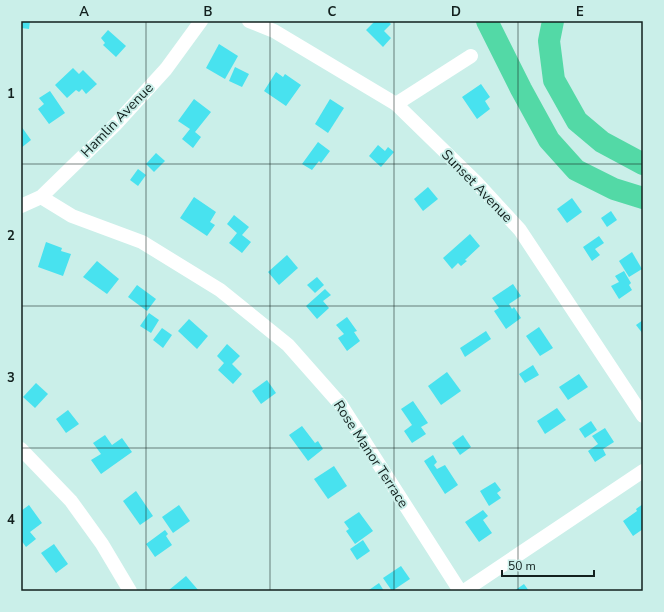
<svg xmlns="http://www.w3.org/2000/svg" width="664" height="612" viewBox="0 0 664 612" font-family="'Nunito Sans',sans-serif">
<style>
.building{fill:#48e2ef}
.lines{fill:none;stroke-linecap:round;stroke-linejoin:round}
.minor{stroke:#fff;stroke-width:14}
.motorway{stroke:#53d9a6;stroke-width:22}
.grid{fill:none;stroke:#12201e;stroke-width:1;stroke-opacity:0.55}
.labels{text-anchor:middle;dominant-baseline:central;stroke-width:4;stroke-linejoin:round;paint-order:stroke}
.street-label{font-size:14px;fill:#12201e;stroke:#caefe9}
.neatline{fill:none;stroke:#12201e;stroke-width:1.5}
.grid-label{font-size:13px;text-anchor:middle;font-weight:bold;fill:#12201e}
</style>
<rect width="100%" height="100%" fill="#caefe9"/>
<g class="building">
<polygon points="21,21 30,21 29,29 21,28"/>
<polygon points="375,21 388,21 391,24 384,31 391,38 383,47 366,30"/>
<polygon points="108,30 126,46 116,57 103,45 105,43 101,38"/>
<polygon points="219,44 238,56 225,79 206,68"/>
<polygon points="235,67 249,74 242,87 229,81"/>
<polygon points="73,68 79,74 83,70 97,84 86,94 82,89 79,92 76,90 67,98 55,85"/>
<polygon points="276,72 283,77 285,74 301,85 286,106 264,91"/>
<polygon points="481,84 490,97 485,101 490,109 477,119 462,97"/>
<polygon points="50,91 65,113 49,124 38,109 44,104 39,98"/>
<polygon points="194,99 211,112 195,132 201,137 193,148 182,139 190,129 178,121"/>
<polygon points="330,99 344,108 328,133 315,124"/>
<polygon points="21,126 31,140 21,148"/>
<polygon points="318,142 330,151 321,163 319,161 312,170 302,164"/>
<polygon points="378,145 385,151 388,147 394,152 381,167 369,156"/>
<polygon points="156,153 165,161 154,172 146,164"/>
<polygon points="138,169 146,175 138,186 130,180"/>
<polygon points="428,187 438,199 423,211 414,199"/>
<polygon points="194,197 216,212 210,222 215,225 207,236 180,218"/>
<polygon points="572,198 582,212 567,223 557,209"/>
<polygon points="611,211 617,220 607,227 601,218"/>
<polygon points="234,215 249,227 242,235 251,242 242,253 229,243 237,233 227,224"/>
<polygon points="470,234 480,246 465,260 467,261 461,266 458,263 452,269 443,258"/>
<polygon points="599,236 604,243 595,249 600,255 592,261 583,247"/>
<polygon points="46,242 62,248 61,251 71,254 63,276 38,267"/>
<polygon points="632,252 642,269 629,277 619,261"/>
<polygon points="287,255 298,268 279,285 268,272"/>
<polygon points="97,261 119,279 107,294 83,277"/>
<polygon points="624,271 631,283 629,285 632,290 619,299 611,286 619,282 615,276"/>
<polygon points="317,277 324,285 315,293 307,285"/>
<polygon points="513,284 521,296 509,304 512,309 514,307 521,318 506,329 494,311 499,308 492,298"/>
<polygon points="137,285 156,299 147,311 128,297"/>
<polygon points="325,289 331,295 323,301 329,308 317,319 306,306"/>
<polygon points="149,313 159,320 151,333 140,326"/>
<polygon points="347,317 357,331 354,332 360,341 347,351 338,338 344,334 336,325"/>
<polygon points="189,319 208,336 197,349 178,331"/>
<polygon points="643,320 643,334 636,325"/>
<polygon points="539,327 553,348 540,356 526,336"/>
<polygon points="162,328 172,335 163,348 153,340"/>
<polygon points="486,331 491,339 465,357 460,348"/>
<polygon points="227,344 240,356 232,364 242,374 233,384 218,370 224,363 217,356"/>
<polygon points="533,365 539,375 525,383 519,374"/>
<polygon points="447,372 461,391 441,405 428,386"/>
<polygon points="579,374 588,387 568,400 559,387"/>
<polygon points="267,380 276,393 261,404 252,391"/>
<polygon points="36,383 48,394 35,408 23,397"/>
<polygon points="413,401 428,423 421,427 426,434 412,443 404,431 412,425 401,409"/>
<polygon points="557,408 566,420 545,434 537,421"/>
<polygon points="68,410 79,424 66,433 56,419"/>
<polygon points="591,421 597,430 585,438 579,429"/>
<polygon points="302,426 315,443 318,441 323,449 308,461 289,435"/>
<polygon points="605,428 614,442 603,449 606,455 595,462 588,451 598,444 592,436"/>
<polygon points="105,435 112,445 122,438 132,452 101,474 91,460 101,454 93,443"/>
<polygon points="463,435 471,447 460,455 452,443"/>
<polygon points="433,455 437,462 434,465 437,469 445,465 458,485 445,494 424,461"/>
<polygon points="334,466 347,486 328,499 314,479"/>
<polygon points="495,482 501,490 497,493 501,498 489,506 480,491"/>
<polygon points="136,491 153,516 140,525 123,501"/>
<polygon points="643,504 643,529 633,536 623,521 637,511 636,509"/>
<polygon points="29,505 42,523 30,532 36,539 26,547 21,540 21,511"/>
<polygon points="179,505 190,521 173,533 162,517"/>
<polygon points="483,510 488,516 483,520 492,533 479,542 465,522"/>
<polygon points="359,512 373,531 355,544 346,531 349,529 344,522"/>
<polygon points="165,530 168,534 166,536 172,545 155,557 146,544"/>
<polygon points="363,540 370,551 357,560 350,549"/>
<polygon points="54,544 68,564 56,573 41,553"/>
<polygon points="401,566 410,579 392,591 383,578"/>
<polygon points="186,576 199,591 170,591 169,590"/>
<polygon points="379,583 384,591 370,591 369,590"/>
<polygon points="524,584 529,591 514,591"/>
</g>
<g class="lines">
<g class="minor">
<polyline points="249,21 274,31 396,104 476,182 520,230 643,416"/>
<polyline points="396,104 471,56"/>
<polyline points="41,197 72,216 142,242 220,290 288,345 341,405 460,591"/>
<polyline points="21,206 41,197 115,125 166,69 201,21"/>
<polyline points="21,449 71,501 102,544 130,591"/>
<polyline points="464,591 643,471"/>
</g>
<g class="motorway">
<polyline points="487,21 521,89 549,140 576,170 614,189 643,198"/>
<polyline points="553,21 549,41 554,80 577,121 602,142 643,164"/>
</g>
</g>
<path class="grid" d="M 146,21 L 146,591M 270,21 L 270,591M 394,21 L 394,591M 518,21 L 518,591M 21,164 L 643,164M 21,306 L 643,306M 21,448 L 643,448"/>
<g class="labels">
<g class="street-label">
<text transform="translate(117 120) rotate(-46)">Hamlin Avenue</text>
<text transform="translate(477 186) rotate(46)">Sunset Avenue</text>
<text transform="translate(371 454) rotate(57)">Rose Manor Terrace</text>
</g>
</g>
<rect width="664" height="612" fill="none" stroke="#caefe9" stroke-width="44"/>
<path d="M502 570v6h92v-6" fill="none" stroke="#12201e" stroke-width="2"/>
<text x="508" y="570" font-size="12" fill="#12201e" stroke="#caefe9" stroke-width="3" paint-order="stroke">50 m</text>
<rect x="22" y="22" width="620" height="568" class="neatline"/>
<g class="grid-label">
<text x="84" y="16">A</text>
<text x="208" y="16">B</text>
<text x="332" y="16">C</text>
<text x="456" y="16">D</text>
<text x="580" y="16">E</text>
<text x="11" y="98">1</text>
<text x="11" y="240">2</text>
<text x="11" y="382">3</text>
<text x="11" y="524">4</text>
</g>
</svg>
